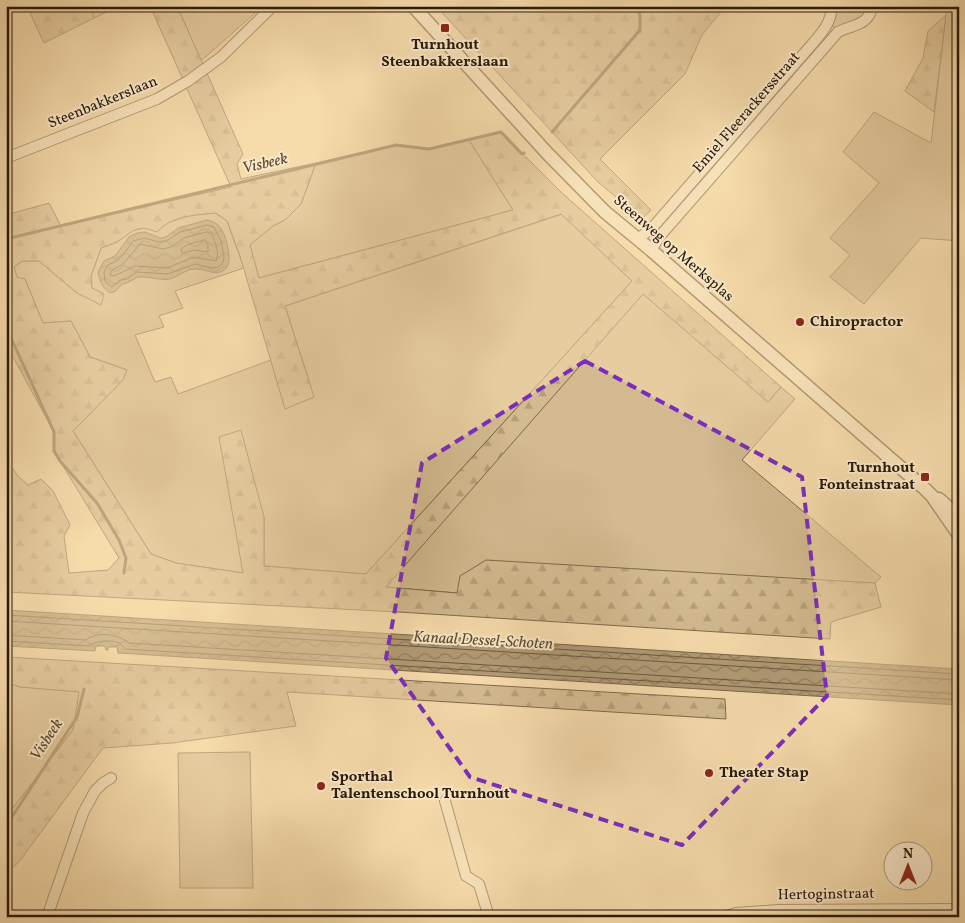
<svg xmlns="http://www.w3.org/2000/svg" width="965" height="923" viewBox="0 0 965 923" font-family="Vollkorn,serif">
<style>
.green{fill:#d3ba90;stroke:#7e6a4c}
.forest{fill:url(#forest-firs);stroke:#7e6a4c;fill-rule:evenodd}
.water{fill:url(#water-waves);stroke:#7a6648}
.lines{fill:none;stroke-linecap:round;stroke-linejoin:round}
.shore{stroke:#6c593e;stroke-width:1}
.stream{stroke:#7a6648;stroke-width:3}
.minor-casing{stroke:#5c4a30;stroke-width:12}
.tertiary-casing{stroke:#5c4a30;stroke-width:15}
.minor{stroke:#f9e8c9;stroke-width:10}
.tertiary{stroke:#f9e8c9;stroke-width:12}
.marked{fill:none;stroke:#7b2cbf;stroke-width:4;stroke-dasharray:10 6;stroke-linejoin:round}
.poi-dot{fill:#8f2418;stroke:#f9e8c9;stroke-width:2}
.labels{text-anchor:middle;dominant-baseline:central;stroke-width:4;stroke-linejoin:round;paint-order:stroke}
.poi-label{font-size:15px;font-weight:bold;fill:#291907;stroke:#f9e8c9;text-anchor:start}
.street-label{font-size:15px;fill:#291907;stroke:#f9e8c9}
.water-label{font-size:16px;font-style:italic;fill:#5f4c33;stroke:#f9e8c9}
</style>
<defs>
<pattern id="forest-firs" width="22" height="20" patternUnits="userSpaceOnUse" patternTransform="scale(1.25)"><rect width="22" height="20" fill="#d3ba90"/><path d="M5 1l3.5 6h-7zM16 11l3.5 6h-7z" fill="#b59f7b"/></pattern>
<pattern id="water-waves" width="16" height="10" patternUnits="userSpaceOnUse" patternTransform="scale(1.25)"><rect width="16" height="10" fill="#b09974"/><path d="M0 5q4-4 8 0t8 0" fill="none" stroke="#8f7c5d"/></pattern>
</defs>
<rect width="100%" height="100%" fill="#f6dbac"/>
<filter id="stains"><feTurbulence type="fractalNoise" baseFrequency=".004" numOctaves="4"/><feColorMatrix values="0 0 0 0 .2 0 0 0 0 .09 0 0 0 0 .02 0 0 0 .5 -.17"/></filter>
<radialGradient id="worn" r=".72"><stop offset=".6" stop-color="#630" stop-opacity="0"/><stop offset="1" stop-color="#630" stop-opacity=".3"/></radialGradient>
<g class="green">
<polygon points="90,6 119,6 94,18"/>
<polygon points="177,6 263,6 201,61"/>
<polygon points="837,6 867,6 865,14 853,22 844,24 836,28 832,26 836,16"/>
<polygon points="947,6 959,6 959,241 921,238 864,304 830,277 850,255 830,238 879,183 843,152 874,112 931,143"/>
<polygon points="469,140 513,210 259,278 249,245 273,226 285,220 301,204 316,163 396,145 429,149"/>
<polygon points="215,213 227,221 244,268 175,291 183,308 159,316 164,327 135,335 155,382 171,377 178,394 271,360 285,408 314,397 285,306 562,214 632,281 366,574 264,566 264,517 243,573 176,563 151,554 73,431 122,380 127,370 90,357 71,321 43,323 25,279 17,278 14,267 22,261 39,261 77,293 92,288 91,276 101,248 117,242 130,231 164,224 190,215"/>
<polygon points="643,293 768,402 781,387 795,399 742,460 881,577 875,583 457,593 385,587"/>
<polygon points="6,682 20,687 80,691 73,730 6,817"/>
<polygon points="250,752 253,888 180,888 178,753"/>
</g>
<g class="forest">
<polygon points="43,6 90,6 94,18 44,43 30,13"/>
<path d="M 150,6 L 177,6 L 243,154 L 237,164 L 241,179 L 316,163 L 301,204 L 285,220 L 273,226 L 250,245 L 259,278 L 513,210 L 469,140 L 501,132 L 562,193 L 781,387 L 768,402 L 643,294 L 386,587 L 457,593 L 460,576 L 486,560 L 875,583 L 881,607 L 831,622 L 830,639 L 399,612 L 6,592 L 7,460 L 18,476 L 28,485 L 41,479 L 53,491 L 70,525 L 64,536 L 69,573 L 108,570 L 119,558 L 54,451 L 54,432 L 6,344 L 6,215 L 49,203 L 61,226 L 231,187 ZM 216,213 L 227,221 L 240,256 L 285,409 L 314,397 L 285,306 L 561,214 L 632,281 L 366,574 L 264,566 L 264,517 L 241,430 L 219,437 L 243,573 L 176,563 L 151,554 L 73,431 L 123,380 L 127,370 L 90,357 L 71,321 L 43,323 L 25,279 L 17,277 L 14,267 L 22,261 L 39,261 L 77,293 L 101,305 L 104,294 L 92,288 L 91,276 L 101,248 C 106,246 111,245 116,242 C 133,233 134,223 157,232 C 171,216 195,215 216,213 Z"/>
<polygon points="436,6 726,6 702,35 685,74 600,159 651,210 642,219 598,182"/>
<polygon points="946,15 934,112 905,91 923,58 928,31"/>
<polygon points="6,657 725,699 726,719 287,692 296,726 172,743 103,748 19,862 6,873 6,817 73,730 79,692 20,687 6,682"/>
</g>
<g class="water">
<path d="M 207,220 C 218,222 223,229 226,240 C 228,247 231,260 227,267 C 218,279 205,268 195,269 C 186,269 178,277 170,279 C 160,281 149,276 139,277 C 133,278 129,284 122,284 L 116,291 L 110,293 C 102,287 100,282 98,272 L 104,261 L 115,256 L 129,237 L 137,233 L 145,232 L 160,238 L 166,237 L 178,228 Z"/>
<polygon points="6,610 959,669 959,705 118,653 117,647 108,647 108,650 106,650 105,646 96,646 95,651 6,646"/>
</g>
<g class="lines">
<g class="shore">
<polygon points="207,225 214,227 221,241 224,257 223,263 218,267 212,268 195,264 168,274 137,272 126,279 120,280 112,287 105,281 104,272 108,265 118,260 123,255 133,241 144,238 159,242 166,241 181,232"/>
<path d="M 207,232 L 212,234 C 215,242 220,253 216,261 L 194,257 L 167,268 L 135,266 L 114,276 L 110,275 L 112,270 L 123,264 L 140,244 L 163,249 L 171,247 L 184,238 Z"/>
<polygon points="205,240 208,245 208,252 194,250 183,253 181,251 181,249 187,245"/>
<polyline points="6,615 959,674"/>
<polyline points="6,621 959,680"/>
<path d="M 6,635 L 86,640 C 98,631 118,634 129,643 L 959,694"/>
<path d="M 6,641 L 89,646 C 95,641 111,639 119,643 C 120,643 124,648 125,649 L 959,700"/>
</g>
<g class="stream">
<polyline points="552,132 640,30 640,16 637,6"/>
<polyline points="6,239 396,145 429,149 501,132 522,154 524,153"/>
<polyline points="6,327 54,432 54,451 60,461 97,503 119,540 126,558 124,573"/>
<polyline points="6,826 77,717 84,689"/>
</g>
<g class="minor-casing">
<g id="minor">
<polyline points="6,158 157,99 188,81 221,57 273,6"/>
<path d="M 638,239 L 653,227 L 814,42 C 824,30 831,22 832,6"/>
<path d="M 651,250 L 660,236 L 838,32 C 852,25 870,25 872,6"/>
<polyline points="445,801 466,876 479,884 489,917"/>
<polyline points="47,917 83,813 95,791 103,783 111,778"/>
<polyline points="724,917 736,913 779,910 959,909"/>
</g>
</g>
<g class="tertiary-casing">
<g id="tertiary">
<polyline points="413,6 547,153 605,212 651,250 924,488 932,496 959,535"/>
<polyline points="939,499 959,517"/>
</g>
</g>
<use href="#minor" class="minor"/>
<use href="#tertiary" class="tertiary"/>
</g>
<path d="M0 0H965V923H0ZM 585,361 L 802,477 L 827,696 L 682,845 L 470,777 L 386,658 L 422,463 Z" fill="#f6dbac" fill-opacity=".55" fill-rule="evenodd"/>
<path class="marked" d="M 585,361 L 802,477 L 827,696 L 682,845 L 470,777 L 386,658 L 422,463 Z"/>
<g class="poi-dot">
<rect x="440" y="23" width="10" height="10" rx="2.5"/>
<circle cx="800" cy="322" r="5"/>
<rect x="920" y="472" width="10" height="10" rx="2.5"/>
<circle cx="709" cy="773" r="5"/>
<circle cx="321" cy="786" r="5"/>
</g>
<g class="labels">
<g class="poi-label">
<text x="445" y="45" text-anchor="middle">Turnhout<tspan x="445" dy="17">Steenbakkerslaan</tspan></text>
<text x="810" y="322">Chiropractor</text>
<text x="915" y="468" text-anchor="end">Turnhout<tspan x="915" dy="17">Fonteinstraat</tspan></text>
<text x="719" y="773">Theater Stap</text>
<text x="331" y="777">Sporthal<tspan x="331" dy="17">Talentenschool Turnhout</tspan></text>
</g>
<g class="street-label">
<text transform="translate(103 103) rotate(-22)">Steenbakkerslaan</text>
<text transform="translate(747 113) rotate(-49)">Emiel Fleerackersstraat</text>
<text transform="translate(673 249) rotate(41)">Steenweg op Merksplas</text>
<text transform="translate(826 895) rotate(-1)">Hertoginstraat</text>
</g>
<g class="water-label">
<text transform="translate(265 164) rotate(-13)">Visbeek</text>
<text transform="translate(483 641) rotate(3)">Kanaal Dessel-Schoten</text>
<text transform="translate(47 740) rotate(-57)">Visbeek</text>
</g>
</g>
<rect width="965" height="923" fill="none" stroke="#f6dbac" stroke-width="25"/>
<rect x="8" y="8" width="950" height="908" fill="none" stroke="#291907" stroke-width="2.5"/>
<rect x="12" y="12" width="940" height="898" fill="none" stroke="#291907"/>
<g transform="translate(908 866)"><circle r="24" fill="#f9e8c9" stroke="#a6957b"/>
<path d="M0-4L9 19L0 12L-9 19Z" fill="#8f2418"/>
<text y="-8" font-size="14" font-weight="bold" text-anchor="middle" fill="#291907">N</text>
</g>
<rect width="100%" height="100%" filter="url(#stains)"/>
<rect width="100%" height="100%" fill="url(#worn)"/>
</svg>
